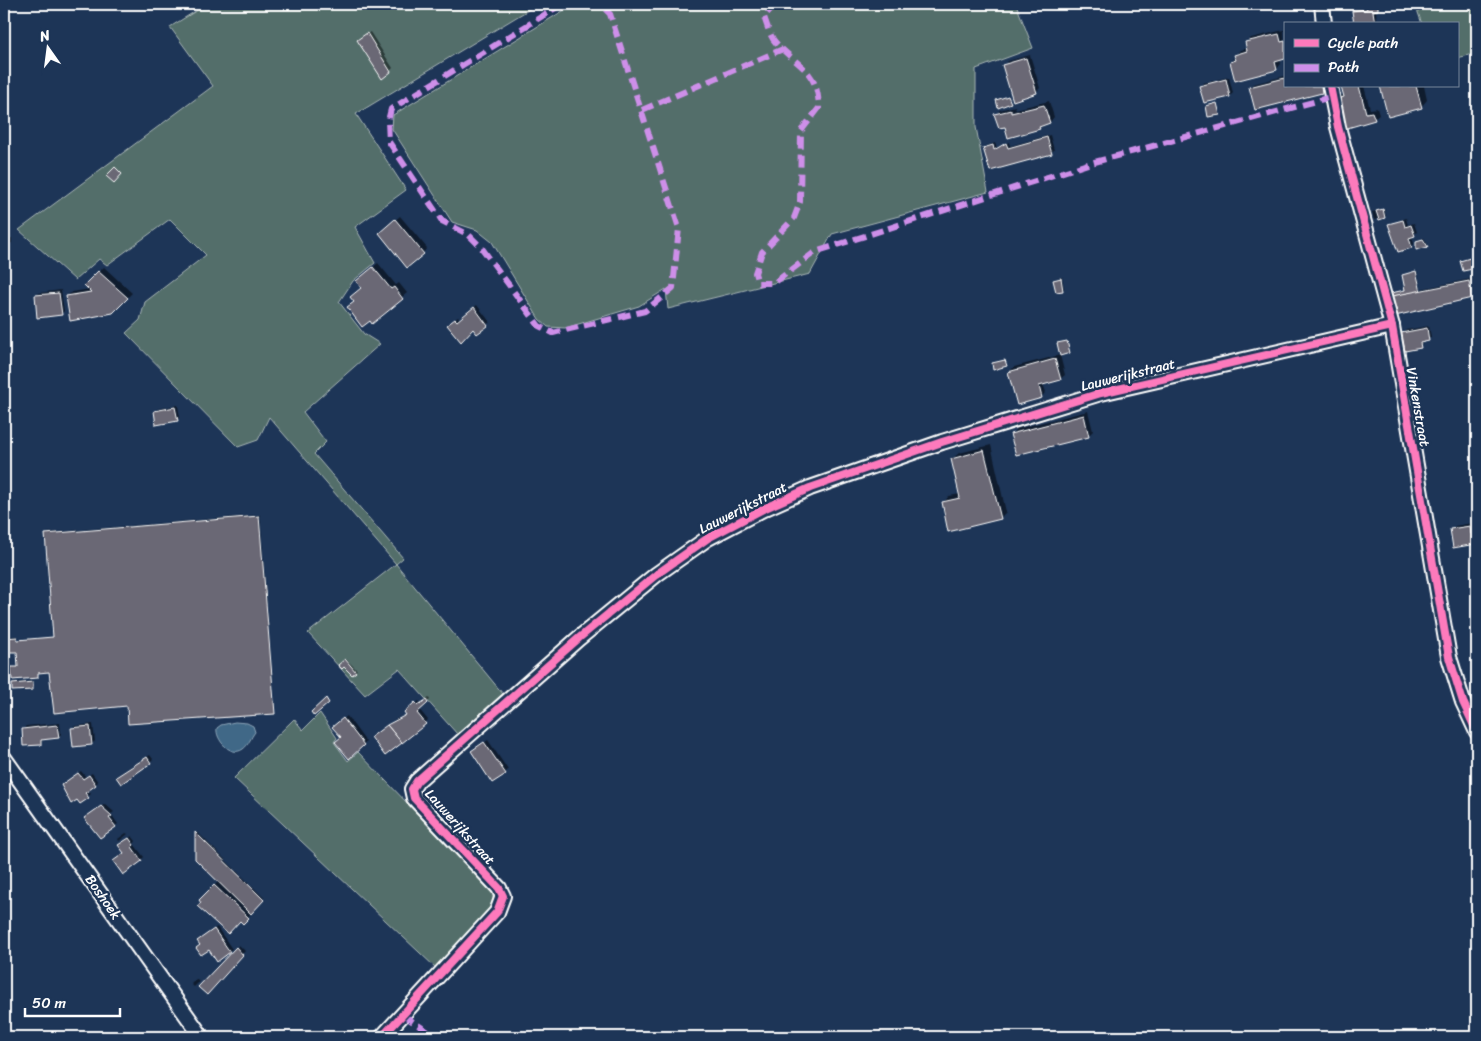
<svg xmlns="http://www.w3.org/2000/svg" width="1481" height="1041" viewBox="0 0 1481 1041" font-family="Sriracha,sans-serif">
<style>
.green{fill:#536e6b;stroke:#a9b6b5}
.water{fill:#3f6887;stroke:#8ca4b7}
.shadow{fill:#0007}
.building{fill:#6b6875;stroke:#fff}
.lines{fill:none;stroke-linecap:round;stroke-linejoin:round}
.street-casing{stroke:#fff;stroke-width:18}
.street{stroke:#1d3557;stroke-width:14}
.quiet{stroke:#ce8fe9;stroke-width:6;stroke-dasharray:12 6;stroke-linecap:butt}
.cycleway-casing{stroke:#1d3557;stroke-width:11}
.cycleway{stroke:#fd7abc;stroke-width:8}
.labels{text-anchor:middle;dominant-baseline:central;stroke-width:5;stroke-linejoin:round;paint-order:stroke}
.street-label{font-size:14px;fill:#fff;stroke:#1d3557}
</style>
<rect width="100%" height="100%" fill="#1d3557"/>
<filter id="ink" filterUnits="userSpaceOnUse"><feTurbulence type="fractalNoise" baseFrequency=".02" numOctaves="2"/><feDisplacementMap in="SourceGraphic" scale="10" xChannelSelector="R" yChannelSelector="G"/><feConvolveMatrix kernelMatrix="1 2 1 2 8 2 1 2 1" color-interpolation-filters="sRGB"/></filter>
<g filter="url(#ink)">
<g class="green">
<polygon points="207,4 538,4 356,114 406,190 355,227 375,263 353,281 339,302 364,334 380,344 303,412 326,442 314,454 403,558 396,564 503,694 458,735 399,669 365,695 308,633 396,564 269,417 258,440 238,447 126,333 140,320 145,302 206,255 170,219 107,265 99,259 75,280 19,230 213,86 170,27"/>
<polygon points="592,4 1016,4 1033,48 976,69 976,127 988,192 832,234 810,274 668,309 666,289 639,306 565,328 548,327 539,319 492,242 477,230 452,222 392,129 393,115 571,6"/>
<polygon points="1415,4 1477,4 1477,53 1457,58 1457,24 1422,24"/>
<polygon points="320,713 337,738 334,742 348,761 358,752 492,891 494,905 436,968 234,778 294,719 303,730"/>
</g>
<path class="water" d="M 235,722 L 247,723 L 253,726 L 255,732 C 251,737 248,746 243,749 C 231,758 215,739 217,728 L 221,725 Z"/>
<g class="shadow">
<polygon points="1368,4 1381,4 1381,6 1376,9 1377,24 1355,24 1353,11 1356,8 1368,7"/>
<polygon points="1284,30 1285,58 1280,59 1281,64 1277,69 1236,80 1231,62 1240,50 1248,48 1246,43 1251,38"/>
<polygon points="370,32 393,68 390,71 362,37"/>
<polygon points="1030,55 1040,88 1036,92 1004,66 1008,61"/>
<polygon points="1285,76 1285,86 1324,86 1324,89 1321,92 1250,87 1253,84"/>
<polygon points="1229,77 1233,93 1230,96 1201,86 1203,83"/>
<polygon points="1342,86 1364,86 1370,109 1377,108 1379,115 1374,119 1338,99 1344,94"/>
<polygon points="1381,86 1424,86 1427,100 1421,107"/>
<polygon points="1049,101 1054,117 1050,122 1039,128 1009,137 1006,125 996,115 1000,110 1015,106 1016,109"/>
<polygon points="1050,135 1054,150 1051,152 990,170 984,149 987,146 995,143 997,148 1009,142 1010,146"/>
<polygon points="1384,209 1386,216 1374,220 1372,212"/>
<polygon points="400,216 427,248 423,253 385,229"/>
<polygon points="1406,218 1408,225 1414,223 1417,232 1412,236 1414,244 1411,247 1390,225"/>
<polygon points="12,238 12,243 4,245 4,240"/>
<polygon points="1424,238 1428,245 1427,246 1417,241"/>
<polygon points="378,263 396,285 399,283 407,293 372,322 355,301 363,287 362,277"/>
<polygon points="104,267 132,293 113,312 67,296 72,292 90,289 85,285"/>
<polygon points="1417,271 1421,289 1471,279 1474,294 1471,297 1393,293 1407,290 1403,275"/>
<polygon points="1062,277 1064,289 1057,291 1054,280"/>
<polygon points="61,290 64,311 61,314 36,296 39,293"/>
<polygon points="477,305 490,322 477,332 473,327 451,322 458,317 460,319"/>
<polygon points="1429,326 1431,337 1423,341 1420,347 1403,333 1406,330"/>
<polygon points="1060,355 1065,375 1060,379 1043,384 1046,392 1041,397 1009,372 1014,367"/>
<polygon points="178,405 180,417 177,420 155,412 158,409"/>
<polygon points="1088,411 1093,431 1088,436 1012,434 1016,429"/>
<polygon points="991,445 1006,512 1000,518 943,503 949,496 960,494 952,459 959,453"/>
<polygon points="260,515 275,713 51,671 38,672 38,677 12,668 19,666 18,650 4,651 4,637 18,636 18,640 54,637 47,533"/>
<polygon points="1472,523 1474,531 1477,531 1476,543 1452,529 1455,526"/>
<polygon points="346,659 357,670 352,674 345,665 340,665"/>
<polygon points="4,660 8,668 4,673"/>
<polygon points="33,681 33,688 13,684 14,683"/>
<polygon points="429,698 430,700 419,709 428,720 425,723 376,735 398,718 399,720 407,714 408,709 419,701 421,704"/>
<polygon points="347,716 366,742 349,757 337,724"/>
<polygon points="60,723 61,734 58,737 43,739 41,744 23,729 26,726"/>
<polygon points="93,724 95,741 92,744 72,729 75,726"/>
<polygon points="488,740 508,770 505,773 472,751"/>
<polygon points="150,755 153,759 150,762 120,774"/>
<polygon points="81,771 86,777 92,773 98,782 88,790 91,794 80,802 62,785"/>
<polygon points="105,804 114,812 111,814 118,824 115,826 88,816"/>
<polygon points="197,832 264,898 243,923 200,900 219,881 195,853"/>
<polygon points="126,833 128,834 119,841 118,839"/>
<polygon points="132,836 136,841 134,844 144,857 141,860 125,853 123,843"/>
<polygon points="217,927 232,949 229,951 202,945 202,938"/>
<polygon points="239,945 245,951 207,993 200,987"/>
<polygon points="196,979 199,982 194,987 191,984"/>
<polygon points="170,1031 175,1037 161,1037"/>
</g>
<g class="building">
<polygon points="1366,4 1378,4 1378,10 1373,11 1375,24 1354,24 1352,11 1367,9"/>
<polygon points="367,33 391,72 382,79 357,40"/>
<polygon points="1279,34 1281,42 1285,41 1285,59 1275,62 1277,70 1235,81 1230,62 1236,60 1234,55 1247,51 1245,42"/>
<polygon points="1026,58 1037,93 1013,101 1002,65"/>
<polygon points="1285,78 1285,86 1321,86 1322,93 1255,110 1249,87"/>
<polygon points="1226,79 1230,97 1204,103 1199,86"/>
<polygon points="1341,86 1359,86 1366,113 1372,112 1375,120 1344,129 1336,99 1344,97"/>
<polygon points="1380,86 1416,86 1422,108 1388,117"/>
<polygon points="1008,96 1011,103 998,108 996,100"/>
<polygon points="1217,103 1220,115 1208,117 1206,106"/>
<polygon points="1044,105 1050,123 1039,127 1040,129 1008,138 1005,127 999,128 994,114 1011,110 1011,113"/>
<polygon points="1047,137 1052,154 990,171 983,148 993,145 994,150 1006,143 1008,148"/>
<polygon points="115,167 122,174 114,183 106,176"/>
<polygon points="1383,209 1385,218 1379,220 1376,211"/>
<polygon points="395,219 424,254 407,268 379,233"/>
<polygon points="1403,220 1405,227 1411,225 1415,236 1409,238 1412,248 1398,252 1388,224"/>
<polygon points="1423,239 1428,247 1416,250 1416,241"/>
<polygon points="1470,258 1473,269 1463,271 1460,261"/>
<polygon points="373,267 391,289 394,287 403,299 372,324 370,321 362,327 347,307 354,302 350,297 361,288 356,281"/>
<polygon points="98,271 128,298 113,313 70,321 66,296 91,292 84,285"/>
<polygon points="1416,271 1421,292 1392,296 1391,293 1405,290 1402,275"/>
<polygon points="1061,278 1063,291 1056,292 1053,280"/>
<polygon points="1469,281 1472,298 1395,316 1392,296"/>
<polygon points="59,293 62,315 37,318 35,295"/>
<polygon points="474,307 488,326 477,334 473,329 461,342 447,325 455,319 457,321"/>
<polygon points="1427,328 1429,341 1420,343 1421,348 1405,351 1401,333"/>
<polygon points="1067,341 1070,353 1060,356 1057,343"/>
<polygon points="1055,359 1061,380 1039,386 1042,398 1017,405 1008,372"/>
<polygon points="1005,360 1007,366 993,370 992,363"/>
<polygon points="175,407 178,421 156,425 154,411"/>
<polygon points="1084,415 1089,437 1016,455 1010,434"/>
<polygon points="984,450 1001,519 948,532 942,502 960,498 951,459"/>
<polygon points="259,516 275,714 128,724 127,706 54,713 49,672 38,673 38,678 12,680 11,667 18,667 17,652 4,652 4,638 17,637 17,640 53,637 45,534"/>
<polygon points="1470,526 1471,534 1474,533 1476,544 1453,548 1450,529"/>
<polygon points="345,659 356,672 352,675 344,667 342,669 338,665"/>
<polygon points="33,682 33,690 12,691 12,684"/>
<polygon points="326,698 329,703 314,716 311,712"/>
<polygon points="426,700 428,703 417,713 426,724 402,743 387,725 406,715 404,712 415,702 418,705"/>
<polygon points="343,718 364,745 349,759 335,742 341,737 332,727"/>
<polygon points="57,725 59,738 41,740 41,745 23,746 22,729"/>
<polygon points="387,725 402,743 385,756 371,737"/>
<polygon points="90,726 92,745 73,747 71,728"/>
<polygon points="484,742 506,774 492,783 471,751"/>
<polygon points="147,757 151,763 121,784 116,777"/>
<polygon points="78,773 83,779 89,775 96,785 85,793 89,798 80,804 77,800 71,804 61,785"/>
<polygon points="101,806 112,816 109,818 116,827 100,838 84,818"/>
<polygon points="195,832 264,900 251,914 195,859"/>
<polygon points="129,838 134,845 132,847 142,861 123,875 113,861 124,853 118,845"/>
<polygon points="214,885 249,918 243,924 240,921 228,934 197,906 201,903 199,900"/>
<polygon points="214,929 230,952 217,962 209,950 201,955 196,948 200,945 197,941"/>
<polygon points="236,947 243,955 207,995 198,987"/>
</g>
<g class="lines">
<g class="street-casing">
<g id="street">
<polyline points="1322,4 1324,24"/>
<polyline points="1330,86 1338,127 1392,326 1449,657 1463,702 1477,732"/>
<polyline points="4,758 202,1037"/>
<polyline points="382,1037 497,912 503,896 499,888 414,798 412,789 417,781 579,638 657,574 708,538 763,509 810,488 942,442 1101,393 1392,326"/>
</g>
</g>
<use href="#street" class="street"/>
<g class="quiet">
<polyline points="562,4 391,109 388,121 389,142 442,221 469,235 481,247 539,326 553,333 645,311 673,288 679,228 610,14 600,4"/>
<path d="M 775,4 L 764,17 C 767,25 770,37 776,43 C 798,67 818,69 819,108 L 801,131 L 800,202 L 794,218 L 762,252 L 755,273 L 758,283 L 774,283 L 815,252 L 1091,163 L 1331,97"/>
<polyline points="642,110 783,49"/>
<polyline points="403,1015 436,1037"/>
</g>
<g class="cycleway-casing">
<g id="cycleway">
<polyline points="1330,86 1338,127 1392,326 1449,657 1463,702 1477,732"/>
<polyline points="382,1037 497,912 503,896 499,888 414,798 412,789 417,781 579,638 657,574 708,538 763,509 810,488 942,442 1101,393 1392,326"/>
</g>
</g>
<use href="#cycleway" class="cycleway"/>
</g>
</g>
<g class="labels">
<g class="street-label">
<text transform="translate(1128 375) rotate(-14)">Lauwerijkstraat</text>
<text transform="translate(1418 407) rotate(80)">Vinkenstraat</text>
<text transform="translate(743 508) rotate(-27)">Lauwerijkstraat</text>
<text transform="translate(460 827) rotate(48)">Lauwerijkstraat</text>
<text transform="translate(103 897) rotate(55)">Boshoek</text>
</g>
</g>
<rect width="1481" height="1041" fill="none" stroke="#1d3557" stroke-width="20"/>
<rect x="10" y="10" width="1461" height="1021" fill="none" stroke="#fff" stroke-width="2" filter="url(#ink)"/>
<rect x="1284" y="22" width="175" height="65" fill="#1d3557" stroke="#77869a"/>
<rect x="1294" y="39" width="25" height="8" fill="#fd7abc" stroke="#77869a"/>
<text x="1328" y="48" font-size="15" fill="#ffffff">Cycle path</text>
<rect x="1294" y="64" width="25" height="8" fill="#ce8fe9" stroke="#77869a"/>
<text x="1328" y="72" font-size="15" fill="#ffffff">Path</text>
<g transform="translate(48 48) rotate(346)" stroke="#1d3557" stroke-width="4" paint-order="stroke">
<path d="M0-4L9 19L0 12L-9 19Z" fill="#ffffff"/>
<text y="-8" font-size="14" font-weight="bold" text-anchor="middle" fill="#ffffff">N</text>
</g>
<path d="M25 1008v8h95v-8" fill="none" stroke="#ffffff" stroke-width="2.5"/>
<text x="32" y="1008" font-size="15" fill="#ffffff" stroke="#1d3557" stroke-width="4" paint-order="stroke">50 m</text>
</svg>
